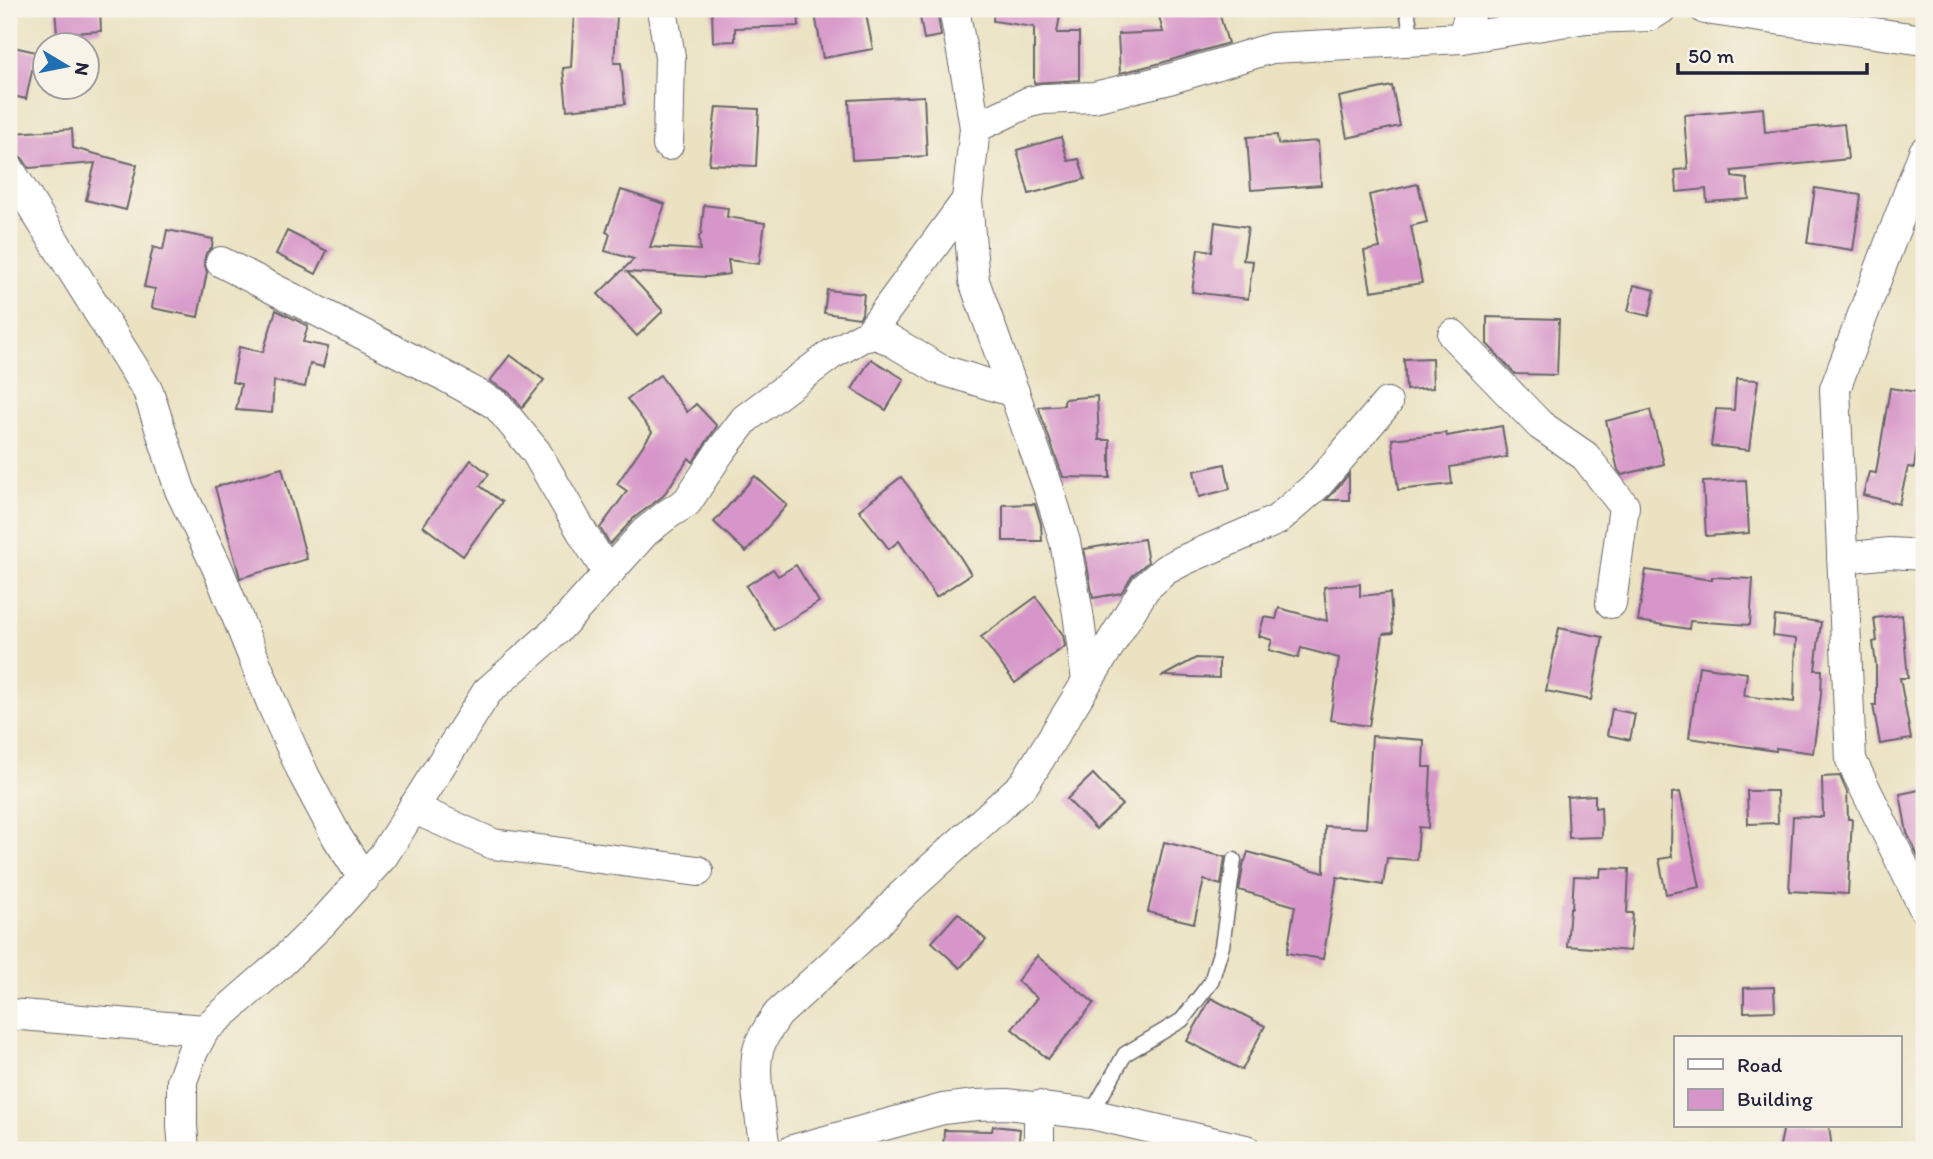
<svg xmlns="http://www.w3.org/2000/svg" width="1933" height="1159" viewBox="0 0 1933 1159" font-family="Itim,sans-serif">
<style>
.building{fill:#d796c9}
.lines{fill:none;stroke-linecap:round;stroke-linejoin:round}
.lane-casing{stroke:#68656a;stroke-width:17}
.street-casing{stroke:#68656a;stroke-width:32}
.lane{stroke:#fff;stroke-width:14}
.street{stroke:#fff;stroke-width:30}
</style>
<rect width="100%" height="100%" fill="#f7f3e8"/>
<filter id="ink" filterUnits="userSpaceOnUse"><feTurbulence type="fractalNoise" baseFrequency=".0143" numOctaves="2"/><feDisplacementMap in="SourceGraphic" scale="14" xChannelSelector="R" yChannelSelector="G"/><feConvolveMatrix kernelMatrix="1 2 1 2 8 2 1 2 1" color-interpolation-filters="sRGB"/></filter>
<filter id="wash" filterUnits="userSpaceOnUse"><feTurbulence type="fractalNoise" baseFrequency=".00686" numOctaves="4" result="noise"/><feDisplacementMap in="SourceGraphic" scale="28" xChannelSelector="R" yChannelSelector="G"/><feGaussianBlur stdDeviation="1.57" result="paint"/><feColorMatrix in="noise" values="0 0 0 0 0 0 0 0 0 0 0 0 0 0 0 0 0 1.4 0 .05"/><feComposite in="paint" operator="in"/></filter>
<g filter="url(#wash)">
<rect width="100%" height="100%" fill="#eae2c1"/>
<g id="blocks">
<g class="building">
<polygon points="55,9 100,9 101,31 57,34"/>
<polygon points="712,9 798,9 799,26 735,28 735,41 713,42"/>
<polygon points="814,9 865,9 873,49 823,58"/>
<polygon points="937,9 941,36 924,39 919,11"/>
<polygon points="994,9 1061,9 1057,33 1079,33 1079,80 1034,83 1034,27 993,21"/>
<polygon points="1183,9 1218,9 1228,43 1161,63 1120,73 1118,34 1163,32 1159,16"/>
<polygon points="574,13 617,16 614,63 621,63 625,104 567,110 563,68 571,67"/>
<polygon points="9,46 36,52 26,99 9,95"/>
<polygon points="1392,86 1400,126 1347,138 1339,97"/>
<polygon points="924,96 927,156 852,160 849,100"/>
<polygon points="716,107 759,109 756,166 709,164"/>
<polygon points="1763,108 1765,132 1844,124 1848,159 1732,171 1732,177 1747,179 1749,199 1707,202 1706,189 1677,192 1675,170 1688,169 1684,115"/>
<polygon points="72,129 73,148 137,165 126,210 86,200 95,163 29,168 23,159 16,153 14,133"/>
<polygon points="1277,135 1278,144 1318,141 1321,185 1251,190 1247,137"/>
<polygon points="1061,137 1068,161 1079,159 1085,179 1029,194 1017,150"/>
<polygon points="1418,184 1427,222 1411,226 1422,283 1371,291 1364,251 1380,248 1369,195"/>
<polygon points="1815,188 1861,195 1853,250 1807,243"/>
<polygon points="621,190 665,204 650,247 700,250 699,235 701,235 704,205 728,208 727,217 765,223 759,264 728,260 730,274 707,277 627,272 663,311 637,336 598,294 634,259 605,251 610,234 606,232"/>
<polygon points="1215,222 1248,227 1243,260 1253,261 1248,299 1192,292 1198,249 1212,251"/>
<polygon points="167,230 213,239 212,247 206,253 204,262 207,272 198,317 152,308 155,289 144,287 153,247 163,250"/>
<polygon points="287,231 327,251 316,274 276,254"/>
<polygon points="1634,285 1655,290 1649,316 1628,311"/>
<polygon points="827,290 864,294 862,314 859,318 824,313"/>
<polygon points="276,310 308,326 303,342 328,347 323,367 310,364 305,387 274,381 272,413 236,410 241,384 232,382 239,347 263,352"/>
<polygon points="1487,317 1559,319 1557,375 1515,374 1487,344"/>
<polygon points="510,355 544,380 522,408 510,393 490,381"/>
<polygon points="1432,358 1433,388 1406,390 1404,359"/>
<polygon points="871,359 904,379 886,410 852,389"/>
<polygon points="660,375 687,412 696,404 717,426 693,462 689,458 663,496 634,518 610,544 600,528 627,491 617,484 652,432 627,399"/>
<polygon points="1736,379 1758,380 1749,450 1711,446 1716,409 1734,410"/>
<polygon points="1890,388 1924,393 1924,448 1917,447 1914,468 1908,467 1899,504 1863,495 1869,472 1876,473"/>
<polygon points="1097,396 1099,440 1110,440 1110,478 1063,477 1040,412 1039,407 1064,405 1064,399"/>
<polygon points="1650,410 1664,464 1622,475 1618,470 1606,421"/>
<polygon points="1502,426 1507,457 1450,467 1452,484 1398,490 1392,439 1446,433 1447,436"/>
<polygon points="471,460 489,474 480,486 502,502 463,556 423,526"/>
<polygon points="1225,464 1230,489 1199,497 1194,471"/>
<polygon points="282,468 307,559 240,578 215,487"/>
<polygon points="1349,474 1349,500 1326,500 1331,495"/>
<polygon points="755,476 787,505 746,552 714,522"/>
<polygon points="901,477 946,535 971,574 936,597 899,541 889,549 859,510"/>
<polygon points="1746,480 1749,533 1706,536 1703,482"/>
<polygon points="1035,504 1041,524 1042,541 1003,541 1003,505"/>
<polygon points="1144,539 1148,562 1133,575 1121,593 1093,598 1084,549"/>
<polygon points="796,565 819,602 774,630 746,586 773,569 778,576"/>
<polygon points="1646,570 1712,580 1712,577 1753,579 1750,625 1690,621 1689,629 1638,621"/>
<polygon points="1360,584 1360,596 1390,593 1393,633 1383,634 1369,726 1330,720 1339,658 1301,648 1298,658 1269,650 1272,640 1259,636 1264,617 1276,619 1279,608 1327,621 1324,587"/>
<polygon points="1036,597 1063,635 1065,646 1015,683 981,637"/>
<polygon points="1902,615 1908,678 1900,678 1911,739 1880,744 1873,705 1876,705 1876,665 1873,642 1877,641 1874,618"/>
<polygon points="1775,616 1821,622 1815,670 1822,670 1821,695 1813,753 1776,748 1776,751 1689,738 1699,666 1747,673 1744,696 1794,702 1796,639 1773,636"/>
<polygon points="1559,628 1603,637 1591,700 1546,691"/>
<polygon points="1196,658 1219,659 1219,678 1163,676"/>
<polygon points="1612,709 1635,714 1630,740 1607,735"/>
<polygon points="1372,736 1424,740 1423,767 1431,767 1428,828 1419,827 1417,860 1387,858 1383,885 1337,877 1323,959 1287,953 1295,906 1239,890 1244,861 1245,861 1248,852 1324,873 1325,826 1366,828"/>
<polygon points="1093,774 1122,805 1096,829 1067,799"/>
<polygon points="1840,776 1847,792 1848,819 1852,819 1848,894 1789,891 1793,816 1823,817 1822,777"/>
<polygon points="1924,789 1924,869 1907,833 1900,794"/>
<polygon points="1747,791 1777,791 1778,823 1748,824"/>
<polygon points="1680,792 1700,887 1666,894 1659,859 1672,857 1671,849 1672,793"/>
<polygon points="1595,795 1595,808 1601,807 1602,837 1569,838 1567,797"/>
<polygon points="1164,842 1225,857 1221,885 1204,880 1194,923 1148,912"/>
<polygon points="1601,868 1629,869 1627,913 1633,913 1630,951 1567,946 1570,908 1572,908 1574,876 1600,877"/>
<polygon points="958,913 986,940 960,968 932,942"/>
<polygon points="1037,956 1094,1003 1048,1059 1012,1029 1037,998 1017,981"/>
<polygon points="1774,987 1775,1011 1744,1012 1744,988"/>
<polygon points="1211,998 1265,1026 1242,1070 1187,1041"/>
<polygon points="993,1126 1020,1129 1018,1150 943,1150 944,1130 992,1131"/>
<polygon points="1784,1126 1829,1126 1832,1150 1779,1150"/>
</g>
</g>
</g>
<g filter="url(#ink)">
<use href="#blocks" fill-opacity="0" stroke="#68656a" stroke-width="2"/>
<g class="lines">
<g class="lane-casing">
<g id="lane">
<polyline points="1407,9 1412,40"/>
<polyline points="1091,1114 1125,1054 1182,1020 1211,982 1222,946 1234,860"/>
</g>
</g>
<g class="street-casing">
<g id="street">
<polyline points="662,9 670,57 668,145"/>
<polyline points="954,9 968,84 975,128 967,200 974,281 1048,487 1065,542 1078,613 1087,681"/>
<polyline points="1705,9 1924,40"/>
<polyline points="1462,38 1472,9"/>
<polyline points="975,128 1029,102 1043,99 1094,97 1166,80 1272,48 1462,38 1586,18 1650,16 1661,9"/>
<polyline points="1924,152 1835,389 1851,760 1924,908"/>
<polyline points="9,169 148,391 180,490 217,567 273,706 304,775 337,837 364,879"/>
<polyline points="221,262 441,374 497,405 536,452 585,537 608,573"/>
<polyline points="868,335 967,200"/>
<polyline points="1453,335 1540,425 1585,456 1624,506 1611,603"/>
<polyline points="1842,558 1890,553 1924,555"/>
<polyline points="413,808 493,844 698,871"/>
<polyline points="9,1014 204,1030"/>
<polyline points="1039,1106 1039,1150"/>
<polyline points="184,1150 182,1126 182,1081 192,1053 204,1030 280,964 323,922 383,856 487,692 557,630 645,532 668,514 687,502 719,453 745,419 832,354 862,337 876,334 890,340 939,369 1014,392"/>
<path d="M 765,1150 C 762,1124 751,1070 759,1047 C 763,1035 771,1024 778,1014 L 875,925 L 902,895 L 1024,784 L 1145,588 L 1165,570 L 1184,560 L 1277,520 L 1318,484 L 1387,403"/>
<polyline points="793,1150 943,1109 976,1105 1007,1104 1091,1114 1246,1150"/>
</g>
</g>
<use href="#lane" class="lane"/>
<use href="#street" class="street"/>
</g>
</g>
<rect width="1933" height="1159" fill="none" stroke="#f7f3e8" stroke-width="35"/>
<rect x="1674" y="1036" width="228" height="91" fill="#f7f3e8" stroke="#a29fa3" stroke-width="2"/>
<rect x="1688" y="1059" width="35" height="10" fill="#ffffff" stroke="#a29fa3" stroke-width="2"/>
<text x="1737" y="1072" font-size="21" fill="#22223b">Road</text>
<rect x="1688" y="1089" width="35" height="21" fill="#d796c9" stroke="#a29fa3" stroke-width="2"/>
<text x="1737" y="1106" font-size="21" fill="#22223b">Building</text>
<g transform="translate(66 66) rotate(100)"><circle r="33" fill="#f7f3e8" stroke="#a29fa3" stroke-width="2"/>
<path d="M0-5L12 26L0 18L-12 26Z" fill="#1f6fb2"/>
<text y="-10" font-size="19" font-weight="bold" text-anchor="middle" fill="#22223b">N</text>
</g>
<path d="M1678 63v10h189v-10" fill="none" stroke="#22223b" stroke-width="3.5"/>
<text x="1688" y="63" font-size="21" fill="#22223b" stroke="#f7f3e8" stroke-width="5" paint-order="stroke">50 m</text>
</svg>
